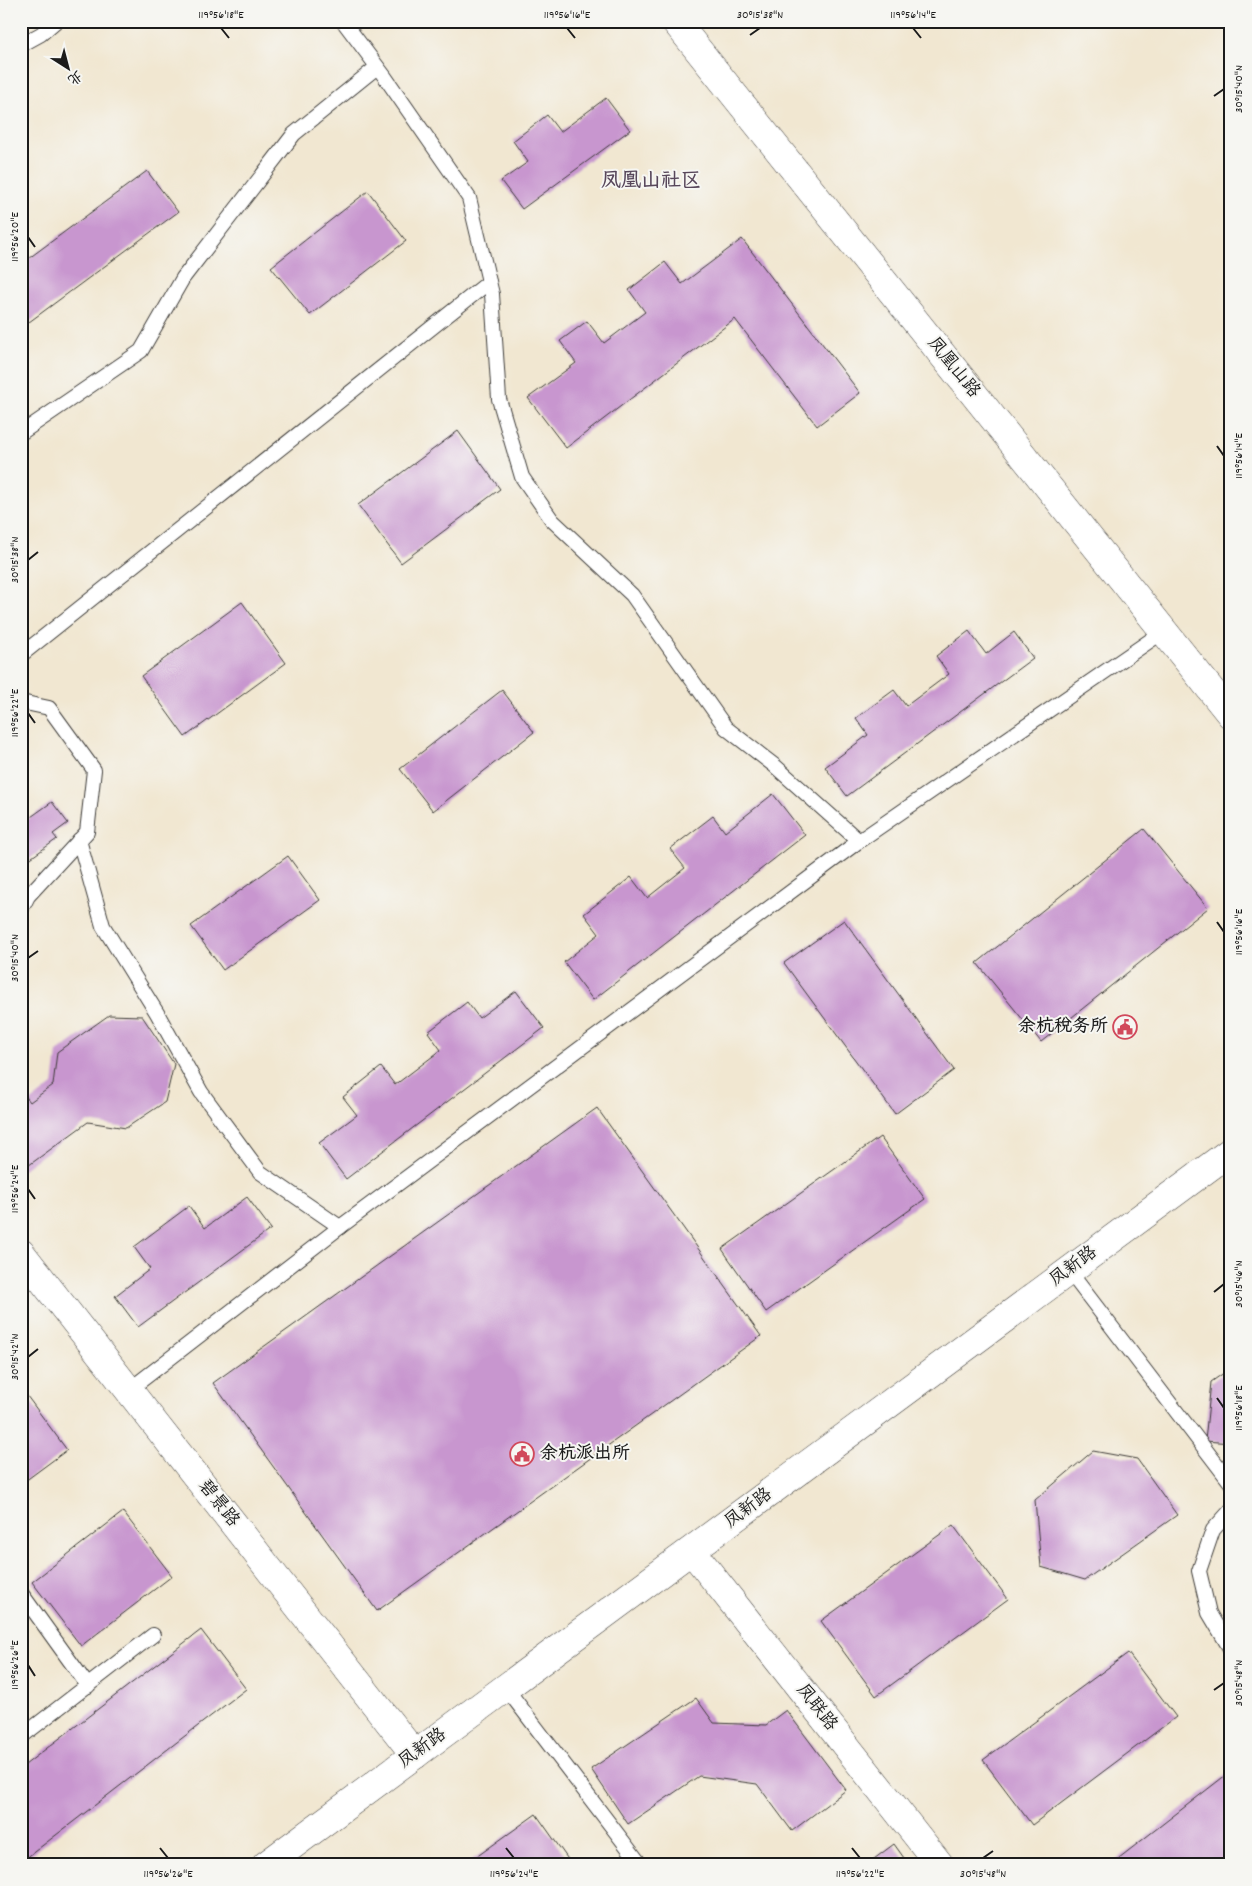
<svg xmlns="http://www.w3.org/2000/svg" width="1252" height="1886" viewBox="0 0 1252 1886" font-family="Dekko,'LXGW WenKai TC',sans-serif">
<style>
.building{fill:#c896cf}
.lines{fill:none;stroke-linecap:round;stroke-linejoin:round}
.service-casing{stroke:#3c3a37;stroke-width:16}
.minor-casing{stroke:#3c3a37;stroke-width:29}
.tertiary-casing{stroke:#3c3a37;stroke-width:29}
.secondary-casing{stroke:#3c3a37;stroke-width:29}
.service{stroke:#fff;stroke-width:14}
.minor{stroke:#fff;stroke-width:28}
.tertiary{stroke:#fff;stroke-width:28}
.secondary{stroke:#fff;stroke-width:28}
.ticks{fill:none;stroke:#1c1c1c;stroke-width:2}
.labels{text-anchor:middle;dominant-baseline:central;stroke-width:4;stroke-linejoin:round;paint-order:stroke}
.street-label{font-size:18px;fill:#1c1c1c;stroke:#f6f6f2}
.poi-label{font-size:18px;font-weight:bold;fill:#1c1c1c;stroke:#f6f6f2;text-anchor:end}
.quarter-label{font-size:20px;font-weight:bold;fill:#58475b;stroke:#f6f6f2}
.neatline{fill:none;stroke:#1c1c1c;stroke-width:2}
.ticks-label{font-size:12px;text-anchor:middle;fill:#1c1c1c}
</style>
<rect width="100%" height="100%" fill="#f6f6f2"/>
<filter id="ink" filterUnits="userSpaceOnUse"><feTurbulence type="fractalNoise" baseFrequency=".02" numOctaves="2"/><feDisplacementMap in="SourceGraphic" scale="10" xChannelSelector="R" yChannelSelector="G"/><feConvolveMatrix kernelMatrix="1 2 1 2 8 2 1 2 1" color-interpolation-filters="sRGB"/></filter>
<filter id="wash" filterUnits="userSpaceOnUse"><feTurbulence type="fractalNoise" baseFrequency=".0096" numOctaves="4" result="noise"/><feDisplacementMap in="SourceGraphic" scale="20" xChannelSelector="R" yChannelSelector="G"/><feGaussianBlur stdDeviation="1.12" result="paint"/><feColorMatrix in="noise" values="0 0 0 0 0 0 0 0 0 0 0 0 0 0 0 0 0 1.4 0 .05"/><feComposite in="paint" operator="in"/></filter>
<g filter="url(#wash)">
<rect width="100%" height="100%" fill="#f1e7d1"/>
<g id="blocks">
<g class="building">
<polygon points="606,98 630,130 522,209 501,181 528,162 513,141 547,115 560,132"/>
<polygon points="147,171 178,212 21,328 21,264"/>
<polygon points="368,191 406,241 310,315 271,267"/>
<polygon points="742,239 860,393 817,426 735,319 566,448 528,398 576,363 560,341 587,321 604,343 645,312 629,290 665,262 682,284"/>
<polygon points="458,431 500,489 401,563 358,505"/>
<polygon points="242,602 286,663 185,737 141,676"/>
<polygon points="969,631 986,654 1014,632 1033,658 847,796 825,767 868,735 856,718 894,690 906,706 949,674 936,656"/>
<polygon points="502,690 534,732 433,811 400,769"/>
<polygon points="773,794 805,835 593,1000 564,962 599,934 584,914 631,877 647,898 685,868 670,849 713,816 725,832"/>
<polygon points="52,802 68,823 53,834 57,839 21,865 21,824"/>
<polygon points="1144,829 1208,908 1041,1042 977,963"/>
<polygon points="288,856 320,900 223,970 191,926"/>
<polygon points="844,920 954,1070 895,1114 784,963"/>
<polygon points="516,991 544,1028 346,1179 319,1143 357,1115 343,1097 381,1067 395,1085 441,1050 428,1032 467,1002 479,1018"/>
<polygon points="109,1015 142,1016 174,1064 165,1102 126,1128 88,1122 21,1171 21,1090 30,1102 53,1085 57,1052"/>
<polygon points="597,1108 761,1336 377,1611 213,1383"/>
<polygon points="880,1137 925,1199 766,1312 722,1249"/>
<polygon points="247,1197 271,1229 138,1327 115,1296 150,1269 134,1247 189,1206 205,1228"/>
<polygon points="1231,1368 1231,1443 1205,1441 1211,1382"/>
<polygon points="21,1388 67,1450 21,1484"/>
<polygon points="1093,1451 1137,1459 1177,1515 1085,1580 1041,1567 1035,1500"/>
<polygon points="123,1512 172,1576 81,1646 32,1582"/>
<polygon points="953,1525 1008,1599 876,1696 821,1621"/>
<polygon points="201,1630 246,1689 21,1862 21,1768"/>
<polygon points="1128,1653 1176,1717 1032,1825 983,1760"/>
<polygon points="696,1698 714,1723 766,1725 786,1710 846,1790 792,1831 757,1784 699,1776 628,1824 591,1769"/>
<polygon points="1231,1771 1231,1865 1110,1865"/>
<polygon points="536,1814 572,1865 465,1865"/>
<polygon points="894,1844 909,1865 866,1865"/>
</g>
</g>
</g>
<g filter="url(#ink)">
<use href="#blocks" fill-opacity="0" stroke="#3c3a37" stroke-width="1"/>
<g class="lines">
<g class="service-casing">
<g id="service">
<polyline points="343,21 385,77 469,198 492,294 499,399 522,477 552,520 632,595 726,728 775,766 859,841"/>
<polyline points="21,45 41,34 56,21"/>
<polyline points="21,433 141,351 183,278 294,134 377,67"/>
<polyline points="21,655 489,282"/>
<polyline points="21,702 49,708 94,770 87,832 28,896 21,910"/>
<polyline points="79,840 103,926 157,1013 201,1092 260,1172 340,1227"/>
<polyline points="1069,1271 1231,1483"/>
<polyline points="129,1390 340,1227 859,841 1164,631"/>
<polyline points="1231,1510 1213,1530 1199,1571 1209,1613 1231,1650"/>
<polyline points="21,1593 88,1686"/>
<polyline points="506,1688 641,1865"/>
<polyline points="21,1737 153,1635"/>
</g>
</g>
<g class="minor-casing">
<polyline id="minor" points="692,1551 940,1865"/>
</g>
<g class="tertiary-casing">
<g id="tertiary">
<polyline points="675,21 1231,715"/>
<polyline points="21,1253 415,1755"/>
</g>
</g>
<g class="secondary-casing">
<polyline id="secondary" points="266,1865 1231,1151"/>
</g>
<use href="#service" class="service"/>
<use href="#minor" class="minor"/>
<use href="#tertiary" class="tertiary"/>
<use href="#secondary" class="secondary"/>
</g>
</g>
<path class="ticks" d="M 221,28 L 229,38M 567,28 L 575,38M 913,28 L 921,38M 750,35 L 760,28M 1214,96 L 1224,89M 28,237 L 35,247M 1217,446 L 1224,456M 28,560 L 38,552M 28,713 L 35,723M 1217,922 L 1224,932M 28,958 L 38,951M 28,1189 L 35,1199M 1214,1292 L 1224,1284M 28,1357 L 38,1349M 1217,1398 L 1224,1408M 28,1665 L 35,1676M 1214,1690 L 1224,1683M 160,1848 L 168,1858M 506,1848 L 514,1858M 852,1848 L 860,1858M 983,1858 L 993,1851"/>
<defs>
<g id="civic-ring" transform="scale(1.25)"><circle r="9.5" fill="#f6f6f2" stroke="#d1495b" stroke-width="1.5"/><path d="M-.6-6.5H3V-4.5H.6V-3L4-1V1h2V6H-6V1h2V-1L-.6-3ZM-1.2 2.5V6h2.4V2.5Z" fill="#d1495b"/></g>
</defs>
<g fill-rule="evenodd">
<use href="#civic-ring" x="1125" y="1027"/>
<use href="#civic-ring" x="522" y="1454"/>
</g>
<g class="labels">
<g class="street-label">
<text transform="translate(953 368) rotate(51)">凤凰山路</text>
<text transform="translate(1074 1267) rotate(-37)">凤新路</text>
<text transform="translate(218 1504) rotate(52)">碧景路</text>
<text transform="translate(749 1509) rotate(-37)">凤新路</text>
<text transform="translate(816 1708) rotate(52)">凤联路</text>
<text transform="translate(423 1749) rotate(-36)">凤新路</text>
</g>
<g class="poi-label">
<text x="1108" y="1027">余杭税务所</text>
<text x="540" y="1454" text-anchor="start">余杭派出所</text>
</g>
<g class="quarter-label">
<text x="651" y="182">凤凰山社区</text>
</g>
</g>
<rect width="1252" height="1886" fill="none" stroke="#f6f6f2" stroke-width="55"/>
<g transform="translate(68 68) rotate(144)" stroke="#f6f6f2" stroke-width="4" paint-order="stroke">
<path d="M0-4L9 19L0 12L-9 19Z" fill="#1c1c1c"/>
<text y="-8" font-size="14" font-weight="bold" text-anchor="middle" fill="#1c1c1c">北</text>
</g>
<rect x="28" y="28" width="1196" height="1830" class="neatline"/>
<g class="ticks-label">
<text x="221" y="18">119°56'18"E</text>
<text x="567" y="18">119°56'16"E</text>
<text x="760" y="18">30°15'38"N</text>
<text x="913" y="18">119°56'14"E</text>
<text transform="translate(1238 89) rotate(-90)" y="4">30°15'40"N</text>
<text transform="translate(14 237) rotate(-90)" y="4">119°56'20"E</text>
<text transform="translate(1238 456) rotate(-90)" y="4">119°56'14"E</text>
<text transform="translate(14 560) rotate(-90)" y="4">30°15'38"N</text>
<text transform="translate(14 713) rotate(-90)" y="4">119°56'22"E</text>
<text transform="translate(1238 932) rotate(-90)" y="4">119°56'16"E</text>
<text transform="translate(14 958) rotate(-90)" y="4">30°15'40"N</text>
<text transform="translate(14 1189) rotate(-90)" y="4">119°56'24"E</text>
<text transform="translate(1238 1284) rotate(-90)" y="4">30°15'46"N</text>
<text transform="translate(14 1357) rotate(-90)" y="4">30°15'42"N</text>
<text transform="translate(1238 1408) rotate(-90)" y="4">119°56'18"E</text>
<text transform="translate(14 1665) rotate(-90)" y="4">119°56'26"E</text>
<text transform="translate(1238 1683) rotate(-90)" y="4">30°15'48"N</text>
<text x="168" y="1877">119°56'26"E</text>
<text x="514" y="1877">119°56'24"E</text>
<text x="860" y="1877">119°56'22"E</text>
<text x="983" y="1877">30°15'48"N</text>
</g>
</svg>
